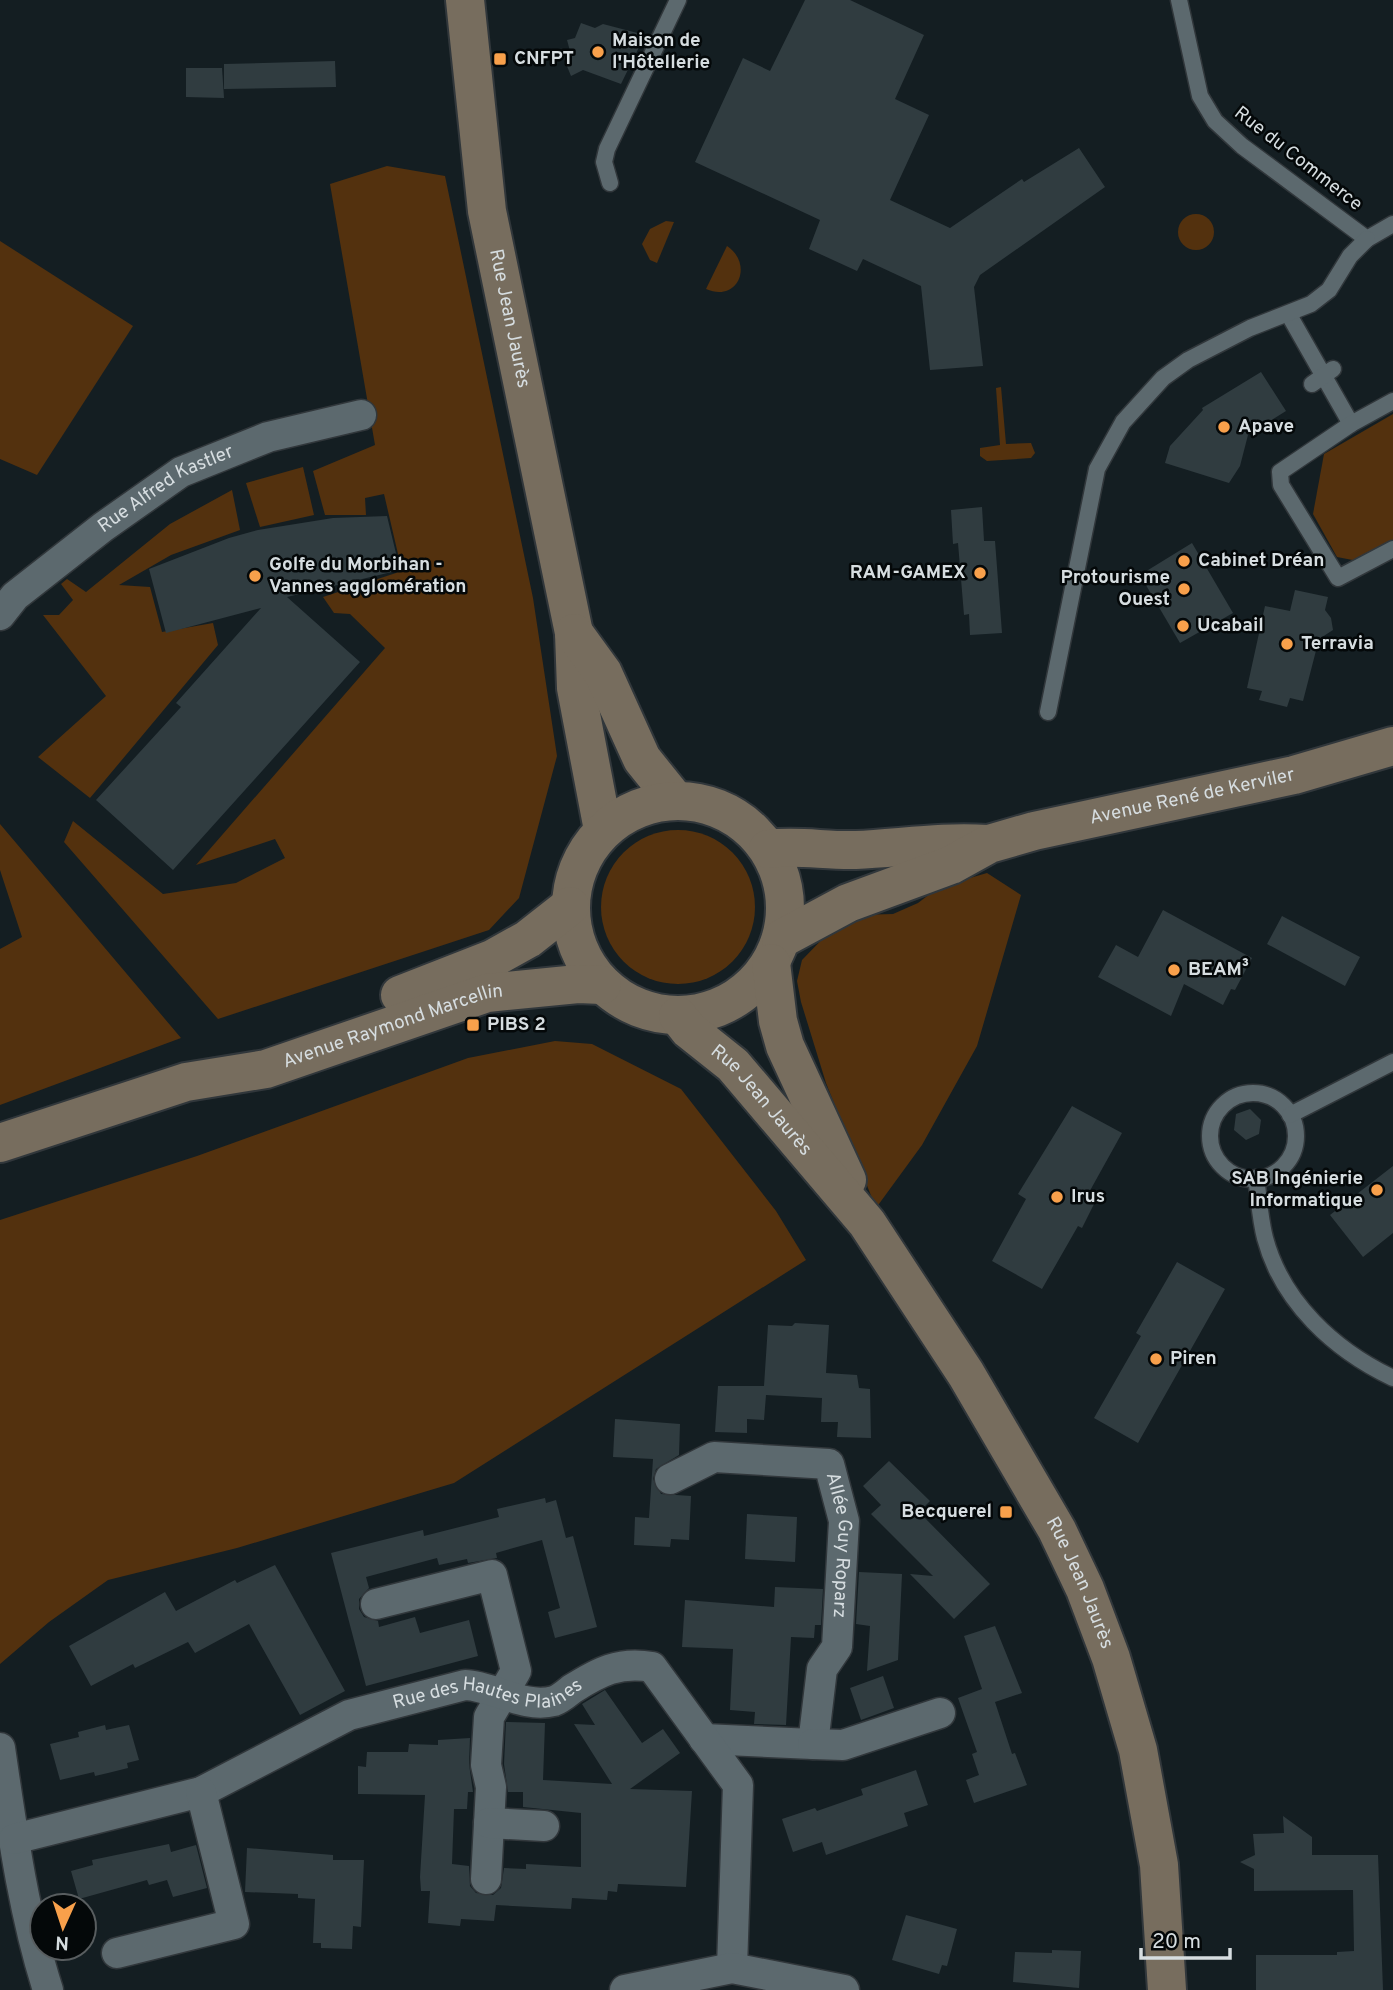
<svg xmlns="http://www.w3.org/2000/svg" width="1393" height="1990" viewBox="0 0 1393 1990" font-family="Overpass,sans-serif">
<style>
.green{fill:#53310e}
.building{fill:#303c40}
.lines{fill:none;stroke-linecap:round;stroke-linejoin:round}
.lane-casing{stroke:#31373b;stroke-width:19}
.street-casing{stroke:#31373b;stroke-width:33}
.secondary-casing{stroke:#31373b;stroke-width:42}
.lane{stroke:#5c696e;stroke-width:16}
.street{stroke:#5c696e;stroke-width:30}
.secondary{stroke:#776d5e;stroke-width:38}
.poi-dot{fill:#f8a04b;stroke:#040809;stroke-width:2.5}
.labels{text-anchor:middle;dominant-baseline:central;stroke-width:5;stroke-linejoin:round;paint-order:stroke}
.poi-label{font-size:19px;font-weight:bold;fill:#d6dde0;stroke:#040809;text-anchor:start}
.street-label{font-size:19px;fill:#d6dde0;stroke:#040809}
</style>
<rect width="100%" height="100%" fill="#141e22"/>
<g class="green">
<polygon points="387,166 445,176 533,598 557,756 519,898 489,930 218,1019 64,842 73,821 163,894 236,883 285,858 275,839 196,865 385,648 350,614 334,613 323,597 402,571 384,494 365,498 366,515 325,515 313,471 375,445 330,184"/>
<circle cx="1196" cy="232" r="18"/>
<polygon points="666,221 674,222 657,263 650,260 642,244 650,229"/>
<polygon points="0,241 133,326 37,475 0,459"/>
<path d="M 727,246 C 754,264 738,303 706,289 Z"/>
<polygon points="1001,387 1006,444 1031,443 1035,453 1031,458 987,461 980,456 980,448 1000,445 996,388"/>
<polygon points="1393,414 1393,547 1368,563 1337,557 1313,514 1324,454"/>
<polygon points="303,467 314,515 260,527 246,483"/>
<polygon points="232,490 240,530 171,555 119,585 150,587 162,632 213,623 218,645 90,798 38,757 106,696 43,615 59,615 73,600 61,584 67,579 86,592 170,524"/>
<polygon points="0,824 181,1038 0,1105 0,949 22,937 0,870"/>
<circle cx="678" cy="907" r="77"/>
<polygon points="987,873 1021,895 977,1046 922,1145 876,1208 826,1083 801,1002 797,981 802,960 835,926 859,915 893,914 918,903 939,887"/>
<polygon points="555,1041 592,1044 681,1089 776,1211 806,1260 454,1483 237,1548 108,1580 49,1622 0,1664 0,1220 197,1156 468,1058"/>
</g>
<g class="building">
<polygon points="805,0 850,0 924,35 895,99 929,115 890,200 950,228 1022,179 1024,182 1079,148 1105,187 980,275 974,287 983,366 930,370 921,286 863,259 857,271 809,249 820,220 695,162 743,58 770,71"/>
<polygon points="581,23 595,28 603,24 645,35 621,84 583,70 571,76 562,54 570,51 567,40 575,38"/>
<polygon points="335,61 336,87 224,89 224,64"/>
<polygon points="186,68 222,68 224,98 186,97"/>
<polygon points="1261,372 1286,411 1248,435 1240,466 1229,483 1165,463 1170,446 1203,410 1202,408"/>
<polygon points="982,507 984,541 995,541 1002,633 970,635 969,614 964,615 958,543 953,544 951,510"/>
<polygon points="387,516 400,570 287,597 360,662 173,870 96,800 181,707 176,703 261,608 166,633 149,569 229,538 258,530 333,518"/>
<polygon points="1192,543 1233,613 1180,643 1140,575"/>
<polygon points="1295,590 1328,597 1325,610 1331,618 1333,630 1319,639 1303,701 1290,698 1287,707 1259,700 1262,691 1247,688 1265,606 1290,611"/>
<polygon points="1163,910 1252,958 1235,990 1231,989 1223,1005 1184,984 1171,1016 1098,977 1116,945 1138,957"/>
<polygon points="1282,916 1360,957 1345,986 1267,944"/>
<polygon points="1072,1106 1122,1133 1087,1196 1096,1200 1082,1228 1078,1226 1042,1289 992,1261 1026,1199 1018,1194"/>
<polygon points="1250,1109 1261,1120 1259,1134 1246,1140 1234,1130 1236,1114"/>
<polygon points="1393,1166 1393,1233 1363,1257 1330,1215"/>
<polygon points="1177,1262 1225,1289 1138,1443 1094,1418 1141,1336 1136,1333"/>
<polygon points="795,1323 829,1325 826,1373 857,1375 859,1388 870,1389 871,1438 837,1437 838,1422 821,1422 822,1398 766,1395 764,1420 747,1419 747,1433 715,1432 718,1386 764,1386 768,1325 792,1326"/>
<polygon points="615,1419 680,1424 679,1455 656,1469 653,1479 661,1494 691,1496 689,1540 671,1539 670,1547 634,1545 635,1517 649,1518 653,1459 613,1457"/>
<polygon points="889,1461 930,1501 919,1512 990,1584 954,1619 910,1574 933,1576 871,1514 881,1505 863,1486"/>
<polygon points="545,1498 546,1503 556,1500 566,1538 573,1536 597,1627 555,1638 548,1612 560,1608 542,1540 496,1553 497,1558 468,1563 467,1559 439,1565 437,1558 366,1577 369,1588 359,1599 359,1609 364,1617 378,1621 379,1627 415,1617 420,1633 469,1620 478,1656 366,1686 331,1553 423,1530 424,1536 499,1517 497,1509"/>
<polygon points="747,1514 797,1517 795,1562 745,1559"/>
<polygon points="275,1565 345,1691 300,1715 249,1624 195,1653 188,1642 135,1668 133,1664 91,1686 69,1646 165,1592 176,1611 235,1580 237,1583"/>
<polygon points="859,1572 902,1574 898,1660 867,1671 870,1626 856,1624"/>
<polygon points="775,1587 823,1589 821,1625 815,1625 814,1638 791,1637 786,1725 754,1724 755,1712 730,1710 733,1649 682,1647 685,1600 774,1607"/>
<polygon points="995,1626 1022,1693 995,1702 1012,1754 1015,1753 1027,1785 974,1803 966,1780 979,1775 972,1754 977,1752 958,1698 982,1689 964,1636"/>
<polygon points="883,1676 894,1708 861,1720 850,1688"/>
<polygon points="605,1690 642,1743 663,1729 680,1753 630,1789 692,1791 686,1887 618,1884 617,1892 608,1891 607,1900 572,1898 571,1909 496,1905 494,1921 461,1919 460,1926 428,1923 430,1891 421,1891 420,1877 425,1795 358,1794 358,1766 366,1767 367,1752 408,1752 409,1744 438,1745 438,1740 470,1738 469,1764 473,1792 468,1792 467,1809 454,1809 452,1864 469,1866 470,1886 476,1893 493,1895 501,1888 504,1868 526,1869 526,1864 581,1867 581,1813 523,1807 523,1792 508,1792 504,1764 506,1722 545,1723 543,1780 612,1784 574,1724 595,1725 582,1704"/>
<polygon points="105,1725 106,1730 129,1725 139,1760 127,1763 128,1768 108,1773 95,1776 94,1772 60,1780 50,1744 79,1737 78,1732"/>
<polygon points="916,1770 928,1805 904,1813 908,1826 826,1855 822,1842 793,1852 782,1819 815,1808 817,1811 863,1795 861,1789"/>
<polygon points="1283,1816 1312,1837 1312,1855 1378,1855 1383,1990 1256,1990 1256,1955 1337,1955 1337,1952 1354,1951 1353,1890 1254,1891 1254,1869 1240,1862 1255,1855 1253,1834 1284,1833"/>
<polygon points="169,1844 171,1852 196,1845 207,1888 173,1897 167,1880 149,1885 147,1880 79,1899 71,1871 93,1865 92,1860"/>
<polygon points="247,1848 333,1855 333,1860 364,1860 361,1927 353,1926 352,1949 321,1948 321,1943 313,1943 315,1899 298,1898 298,1894 245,1892"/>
<polygon points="906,1915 957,1929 947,1966 942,1965 939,1974 892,1960"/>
<polygon points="1052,1950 1081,1951 1079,1988 1013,1982 1015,1952 1052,1953"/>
</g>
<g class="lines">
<g class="lane-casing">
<g id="lane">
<polyline points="1179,0 1200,96 1215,121 1242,146 1367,239 1393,224"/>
<polyline points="610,183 604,162 607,149 678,0"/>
<polyline points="1289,315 1351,424"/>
<polyline points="1312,384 1333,369"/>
<polyline points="1393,401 1351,424 1280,472 1281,485 1338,578 1393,549"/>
<polyline points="1048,712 1097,469 1123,422 1163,378 1188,360 1250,328 1311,304 1329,290 1350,256 1367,239"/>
<circle cx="1253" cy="1136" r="43"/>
<polyline points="1290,1115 1393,1062"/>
<path d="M 1256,1178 C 1259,1198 1260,1219 1265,1238 C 1282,1302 1334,1350 1393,1378"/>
</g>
</g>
<g class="street-casing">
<g id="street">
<path id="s1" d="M 0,615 L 15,596 L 103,527 L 181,472 L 268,437 L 361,415"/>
<path id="s2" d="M 670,1479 L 714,1457 L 829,1464 L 844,1521 L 837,1647 L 822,1669 L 813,1744 L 704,1739"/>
<polyline points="376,1604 492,1575 516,1671 489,1717 486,1765 491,1787 486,1879"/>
<polyline points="813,1744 843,1745 940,1713"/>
<path d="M 0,1748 C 12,1829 23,1912 48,1990"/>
<polyline points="489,1823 544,1826"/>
<path id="s3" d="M 14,1839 L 201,1792 L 349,1715 L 465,1685 C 494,1686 523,1709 554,1701 C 560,1699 567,1693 572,1689 C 599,1672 619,1661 652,1667 L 738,1785 L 732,1968"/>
<polyline points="117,1953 234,1924 201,1792"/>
<polyline points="625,1990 732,1968 844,1990"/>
</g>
</g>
<g class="secondary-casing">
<g id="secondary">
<path id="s4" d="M 465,0 L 487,211 L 574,633 L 576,688 L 603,830"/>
<polyline points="574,633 603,673 642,759 675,800"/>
<circle cx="678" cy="908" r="107"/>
<path d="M 768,849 C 797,845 826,851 856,850 C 900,848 942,841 987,844"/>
<path id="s5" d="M 781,939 L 848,903 L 951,865 L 989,844 L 1034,831 L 1294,775 L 1393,746"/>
<polyline points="771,963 778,1021 785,1046 847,1180"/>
<polyline points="400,995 492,959 528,939 570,906"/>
<path id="s6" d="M 678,1016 L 689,1030 L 733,1065 L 867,1223 L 966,1374 L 1057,1530 L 1085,1589 L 1111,1658 L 1138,1750 L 1159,1865 L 1167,1990"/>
<path id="s7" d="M 0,1143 L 186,1082 L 266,1069 L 487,993 L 578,984 L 602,985"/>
</g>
</g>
<use href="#lane" class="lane"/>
<use href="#street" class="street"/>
<use href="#secondary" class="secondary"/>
</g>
<g class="poi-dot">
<circle cx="598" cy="52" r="7"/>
<rect x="493" y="52" width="14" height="14" rx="3.5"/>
<circle cx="1224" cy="427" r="7"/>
<circle cx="1184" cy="561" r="7"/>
<circle cx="980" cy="573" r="7"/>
<circle cx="255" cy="576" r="7"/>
<circle cx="1184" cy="589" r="7"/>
<circle cx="1183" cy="626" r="7"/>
<circle cx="1287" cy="644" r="7"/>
<circle cx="1174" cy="970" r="7"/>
<rect x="466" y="1018" width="14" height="14" rx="3.5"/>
<circle cx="1377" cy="1190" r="7"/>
<circle cx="1057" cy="1197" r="7"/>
<circle cx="1156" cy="1359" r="7"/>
<rect x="999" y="1505" width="14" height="14" rx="3.5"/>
</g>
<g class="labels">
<g class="poi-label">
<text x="612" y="41">Maison de<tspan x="612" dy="22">l'Hôtellerie</tspan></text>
<text x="514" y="59">CNFPT</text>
<text x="1238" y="427">Apave</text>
<text x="1198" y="561">Cabinet Dréan</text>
<text x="269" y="565">Golfe du Morbihan -<tspan x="269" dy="22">Vannes agglomération</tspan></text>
<text x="966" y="573" text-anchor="end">RAM-GAMEX</text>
<text x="1170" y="578" text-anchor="end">Protourisme<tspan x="1170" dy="22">Ouest</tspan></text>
<text x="1197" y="626">Ucabail</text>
<text x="1301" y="644">Terravia</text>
<text x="1188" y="970">BEAM³</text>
<text x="487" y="1025">PIBS 2</text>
<text x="1363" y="1179" text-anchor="end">SAB Ingénierie<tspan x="1363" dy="22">Informatique</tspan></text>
<text x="1071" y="1197">Irus</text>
<text x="1170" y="1359">Piren</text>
<text x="992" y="1512" text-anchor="end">Becquerel</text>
</g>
<g class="street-label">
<text transform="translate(1298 159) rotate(38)">Rue du Commerce</text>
<text stroke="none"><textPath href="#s4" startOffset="322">Rue Jean Jaurès</textPath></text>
<text stroke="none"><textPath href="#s1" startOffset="210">Rue Alfred Kastler</textPath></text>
<text stroke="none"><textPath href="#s5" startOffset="438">Avenue René de Kerviler</textPath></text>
<text stroke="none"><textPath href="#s7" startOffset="411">Avenue Raymond Marcellin</textPath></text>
<text stroke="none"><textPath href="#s6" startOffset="119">Rue Jean Jaurès</textPath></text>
<text stroke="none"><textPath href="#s2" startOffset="247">Allée Guy Roparz</textPath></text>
<text stroke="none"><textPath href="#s6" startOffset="700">Rue Jean Jaurès</textPath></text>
<text stroke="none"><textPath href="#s3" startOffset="504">Rue des Hautes Plaines</textPath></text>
</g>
</g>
<g transform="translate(63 1927) rotate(183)"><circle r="33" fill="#040809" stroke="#585d5f" stroke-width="2"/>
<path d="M0-5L12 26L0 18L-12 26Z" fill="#f8a04b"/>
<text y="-10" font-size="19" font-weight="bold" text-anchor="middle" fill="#d6dde0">N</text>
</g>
<path d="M1141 1948v10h89v-10" fill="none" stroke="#d6dde0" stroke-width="3.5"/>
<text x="1152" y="1948" font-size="21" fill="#d6dde0" stroke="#040809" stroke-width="5" paint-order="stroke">20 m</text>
</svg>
